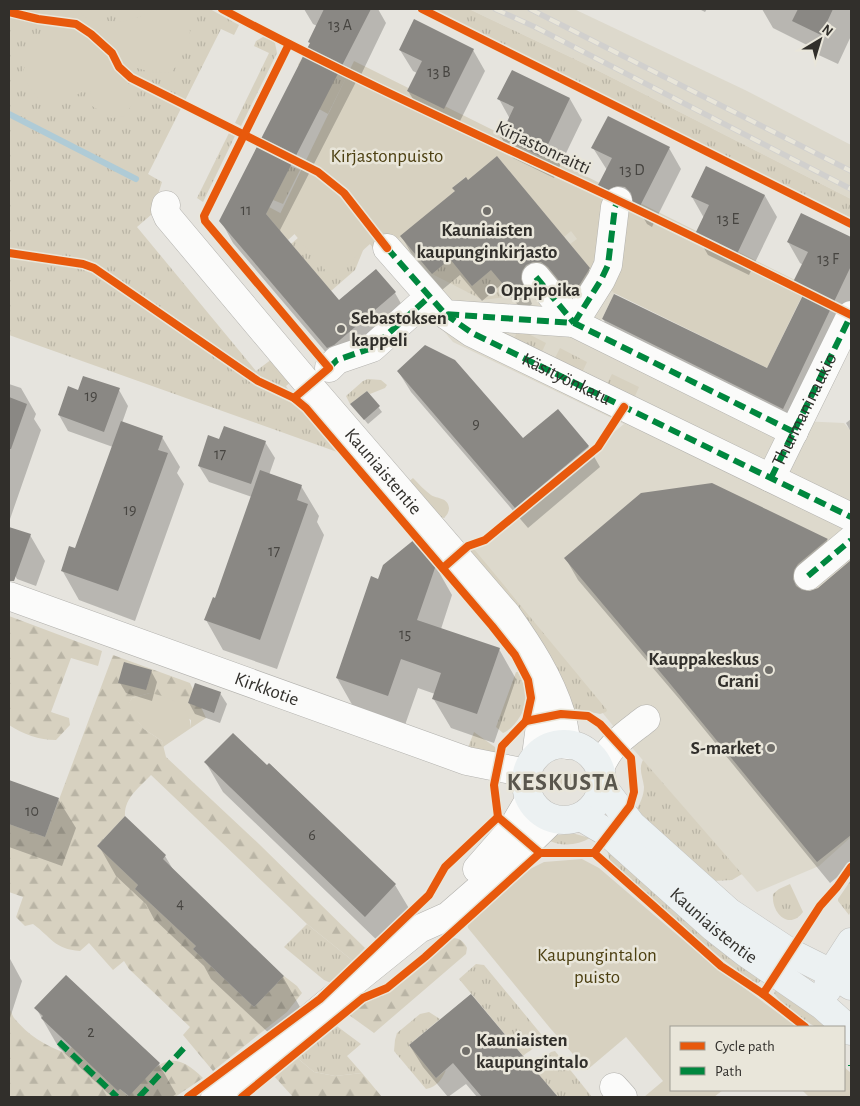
<svg xmlns="http://www.w3.org/2000/svg" width="860" height="1106" viewBox="0 0 860 1106" font-family="'Alegreya Sans',sans-serif">
<style>
.built{fill:#ddd9cc}
.grass{fill:url(#grass-tufts)}
.forest{fill:url(#forest-firs)}
.green{fill:#d7d1c0}
.shadow{fill:#0003}
.lines{fill:none;stroke-linecap:round;stroke-linejoin:round}
.stream{stroke:#afcbd6;stroke-width:6}
.building{fill:#8a8884}
.minor-casing{stroke:#b3b2ae;stroke-width:29}
.major-casing{stroke:#c1c0bd;stroke-width:29}
.minor{stroke:#fbfbfa;stroke-width:28}
.major{stroke:#ecf1f2;stroke-width:28}
.rail-casing{stroke:#d1d0ce;stroke-width:5.5}
.rail{stroke:#e9e6da;stroke-width:4;stroke-dasharray:11;stroke-linecap:butt}
.quiet{stroke:#00873e;stroke-width:6;stroke-dasharray:12 6;stroke-linecap:butt}
.cycleway-casing{stroke:#e9e6da;stroke-width:11}
.cycleway{stroke:#e8590c;stroke-width:8}
.poi-dot{fill:#706e6a;stroke:#e9e6da;stroke-width:2}
.labels{text-anchor:middle;dominant-baseline:central;stroke-width:5;stroke-linejoin:round;paint-order:stroke}
.number-label{font-size:16px;fill:#474541}
.street-label{font-size:19px;fill:#312f2b;stroke:#e9e6da}
.park-label{font-size:19px;fill:#4d4012;stroke:#e9e6da}
.poi-label{font-size:19px;font-weight:bold;fill:#312f2b;stroke:#e9e6da;text-anchor:start}
.district-label{font-size:24px;font-weight:bold;letter-spacing:1px;fill:#59564d;stroke:#e9e6da}
</style>
<defs>
<pattern id="grass-tufts" width="24" height="20" patternUnits="userSpaceOnUse" patternTransform="scale(1.25)"><rect width="24" height="20" fill="#d7d1c0"/><path d="M3 7l-1-3M5 7V3M7 7l1-3M15 17l-1-3M17 17v-4M19 17l1-3" fill="none" stroke="#b9b4a5"/></pattern>
<pattern id="forest-firs" width="22" height="20" patternUnits="userSpaceOnUse" patternTransform="scale(1.25)"><rect width="22" height="20" fill="#d7d1c0"/><path d="M5 1l3.5 6h-7zM16 11l3.5 6h-7z" fill="#b9b4a5"/></pattern>
</defs>
<rect width="100%" height="100%" fill="#e6e4de"/>
<g class="built">
<polygon points="469,9 574,9 745,90 851,145 851,199 583,63"/>
<polygon points="492,147 649,223 596,331 777,420 844,423 851,431 851,837 819,866 757,892 615,728 469,551 624,424 453,342 370,244"/>
</g>
<g class="grass">
<polygon points="9,9 210,9 239,25 234,35 221,29 148,174 162,182 152,214 137,227 256,371 272,359 291,382 286,386 297,404 340,453 9,335"/>
<polygon points="430,9 469,9 583,63 851,199 851,218"/>
<polygon points="263,37 268,38 275,43 277,53 241,126 235,123 269,53 254,46 256,41"/>
<polygon points="304,54 347,76 328,114 319,109 304,68 298,65"/>
<polygon points="229,133 235,136 203,202 197,198"/>
<polygon points="290,166 300,170 283,204 273,200"/>
<polygon points="269,207 284,215 311,219 288,240 266,214"/>
<polygon points="314,224 364,248 355,270 331,291 291,244"/>
<polygon points="450,259 472,286 491,270 513,296 483,300 432,274"/>
<polygon points="519,329 546,343 540,356 512,342"/>
<polygon points="560,348 587,362 580,377 552,364"/>
<polygon points="612,374 639,387 632,403 604,389"/>
<polygon points="368,379 381,380 387,385 385,388 370,394 367,391 350,404 346,396 363,381"/>
<path d="M 413,478 C 419,484 424,490 431,495 C 437,499 448,497 449,508 C 449,512 447,515 444,518 L 439,517 L 407,483 Z"/>
<polygon points="470,548 474,549 607,710 606,712 600,714 566,707 467,550"/>
<path d="M 516,672 L 519,672 C 522,680 525,688 526,696 C 528,708 514,729 503,733 L 496,727 Z"/>
<polygon points="474,732 495,747 496,753 467,750"/>
<path d="M 643,760 L 742,874 L 732,880 L 713,881 L 636,810 C 640,804 644,795 644,787 C 643,777 638,769 643,760 Z"/>
<polygon points="556,773 564,773 569,775 572,773 573,779 571,786 574,790 568,791 560,789 557,791 555,784 558,778"/>
<path d="M 572,833 L 590,838 C 577,846 560,847 546,839 L 552,836 Z"/>
<polygon points="607,850 763,979 758,983 751,981 717,955 610,862"/>
<polygon points="851,880 851,910 849,915 838,901 838,899"/>
<path d="M 790,884 L 803,912 C 789,931 771,913 773,894 L 779,889 Z"/>
<polygon points="307,924 353,961 333,984 324,980 284,947"/>
<path d="M 476,964 L 484,965 L 541,1034 C 542,1045 530,1050 523,1056 L 459,979 Z"/>
<path d="M 777,988 L 832,1027 C 827,1027 820,1028 816,1027 C 807,1023 778,1001 774,993 Z"/>
<path d="M 429,1012 L 440,1019 L 409,1045 L 436,1078 L 446,1070 C 442,1079 437,1087 426,1089 L 394,1051 L 395,1040 L 397,1033 L 420,1014 Z"/>
<polygon points="334,1024 361,1044 347,1056 362,1073 335,1076 314,1072 295,1056"/>
<polygon points="555,1051 592,1097 558,1097 532,1067 551,1052"/>
</g>
<g class="forest">
<path d="M 9,616 L 102,651 L 98,666 L 71,658 L 51,712 L 69,718 L 70,725 L 56,740 C 39,740 23,734 9,725 Z"/>
<path d="M 113,655 L 190,683 L 206,718 L 191,728 L 191,720 L 150,693 L 132,698 L 127,708 L 144,729 L 162,741 L 166,757 L 259,844 L 365,948 L 353,961 L 307,924 L 151,775 C 139,788 124,798 125,816 L 97,846 L 138,885 L 135,889 L 196,946 L 193,949 L 254,1007 L 284,976 L 297,986 L 302,993 L 287,1012 L 213,1071 L 183,1035 L 190,1027 L 129,969 L 124,961 L 113,970 L 89,943 L 80,951 C 54,949 51,937 33,924 L 25,926 L 16,917 L 23,897 L 9,892 L 9,824 L 45,837 Z"/>
<path d="M 453,938 C 460,938 464,942 467,948 L 466,954 L 374,1033 L 349,1015 C 357,1000 376,1000 389,991 C 411,976 432,956 453,938 Z"/>
<path d="M 9,1008 C 11,1011 12,1015 14,1018 C 28,1035 45,1046 66,1053 L 72,1047 L 118,1091 L 120,1089 L 128,1096 C 154,1069 168,1042 203,1078 L 175,1097 L 9,1097 Z"/>
<polygon points="295,1056 314,1072 335,1076 362,1073 382,1097 293,1097 274,1076"/>
</g>
<g class="green">
<polygon points="9,9 74,9 90,20 123,22 162,9 177,9 186,17 190,31 189,45 172,72 154,73 137,68 124,91 132,105 124,116 111,118 92,106 90,88 70,98 38,98 28,85 23,71 33,48 45,40 45,35 43,30 9,19"/>
<polygon points="354,61 807,286 767,368 614,293 594,273 570,244 577,239 571,231 564,237 497,156 468,180 465,177 453,187 455,191 379,255 370,244 332,278 279,216"/>
<path d="M 150,693 C 170,697 190,705 191,728 L 163,747 L 162,741 L 144,729 L 126,708 L 132,698 Z"/>
<polygon points="582,859 599,868 709,962 797,1027 671,1027 671,1090 723,1090 714,1097 644,1097 663,1081 626,1037 587,1070 550,1028 468,928 467,924 469,921 530,869 544,862"/>
<polygon points="844,1067 851,1073 851,1097 809,1097 802,1090 844,1090"/>
</g>
<g class="shadow">
<polygon points="304,9 378,9 386,23 358,81 357,80 279,232 339,302 395,293 407,314 340,369 233,243 221,221 310,44 317,26 313,24"/>
<polygon points="699,9 707,9 705,12"/>
<polygon points="762,9 851,9 851,36 838,64 810,51 807,45 773,28"/>
<polygon points="400,50 473,50 485,71 456,129 421,112 408,91 417,73 413,71"/>
<polygon points="499,99 570,99 582,120 554,178 513,158 501,137 510,119"/>
<polygon points="593,148 669,148 681,169 652,227 647,224 638,208 612,206 600,185 607,170"/>
<polygon points="706,167 765,196 777,217 749,275 708,255 696,234 704,218 692,197"/>
<polygon points="802,214 851,239 851,313 795,430 615,340 603,319 768,370 803,297 794,282 803,265 800,263 788,242"/>
<polygon points="402,237 588,268 598,285 579,308 530,288 529,296 532,304 523,311 501,285 482,301 460,275 442,290 411,253"/>
<polygon points="398,371 523,440 588,446 600,467 528,528 411,392"/>
<polygon points="9,384 21,388 36,414 34,419 41,430 9,522"/>
<polygon points="119,390 128,406 122,423 162,437 180,467 177,473 184,484 135,621 79,600 62,570 76,550 113,447 68,431 59,415 79,391"/>
<polygon points="367,392 382,412 368,424 352,405"/>
<polygon points="851,419 851,432 846,423"/>
<polygon points="220,441 265,442 275,458 269,475 301,486 319,516 317,522 324,535 277,669 223,650 206,620 216,599 252,497 209,482 199,466"/>
<polygon points="712,484 827,540 840,561 810,585 805,592 818,589 851,562 851,866 830,883 681,701 578,580 566,559"/>
<polygon points="9,528 30,535 45,561 36,586 17,579 13,572 9,571"/>
<polygon points="435,565 452,595 441,629 499,649 516,679 494,743 451,728 433,698 435,694 418,688 405,725 354,708 337,678 379,580"/>
<polygon points="151,671 157,682 152,701 126,693 120,683"/>
<polygon points="220,693 227,704 220,723 195,714 189,703"/>
<polygon points="206,763 267,767 270,764 395,885 413,915 383,946 223,792"/>
<polygon points="9,781 58,799 76,828 62,866 9,847"/>
<polygon points="125,818 165,856 174,871 283,977 300,1007 272,1036 211,979 204,966 154,919 146,904 116,876 99,846"/>
<polygon points="9,957 22,981 9,1021"/>
<polygon points="470,995 556,1097 477,1097 466,1084 448,1097 423,1067 410,1046"/>
<polygon points="36,1008 159,1064 176,1094 172,1097 112,1097 59,1048"/>
</g>
<g class="lines">
<polyline class="stream" points="9,114 136,179"/>
</g>
<g class="building">
<polygon points="324,9 371,9 266,214 339,300 376,269 396,292 334,345 327,348 219,221 310,43 308,42"/>
<polygon points="798,9 833,9 821,35 792,21"/>
<polygon points="414,19 474,49 444,109 407,91 422,61 399,50"/>
<polygon points="512,70 570,98 542,157 500,137 514,107 497,99"/>
<polygon points="608,116 670,147 640,206 633,203 631,193 625,187 617,186 608,190 598,185 612,158 591,148"/>
<polygon points="497,156 590,268 580,284 569,293 548,267 541,262 533,262 526,265 522,271 521,279 524,287 513,296 491,270 472,286 450,259 432,274 400,236 455,191 452,188 466,177 468,180"/>
<polygon points="706,166 765,195 737,254 695,234 709,205 691,197"/>
<polygon points="801,213 851,237 851,266 783,409 602,319 614,294 767,368 806,289 793,282 808,252 787,242"/>
<polygon points="425,345 455,360 523,438 558,409 589,446 515,508 397,371"/>
<polygon points="83,376 120,388 104,432 58,415 68,386 78,390"/>
<polygon points="367,391 380,406 364,420 350,404"/>
<polygon points="9,397 27,404 11,449 9,449"/>
<polygon points="121,421 163,436 158,450 168,453 118,591 61,571 69,546 75,548"/>
<polygon points="224,426 266,441 251,484 198,466 208,435 219,439"/>
<polygon points="260,470 302,485 297,500 308,504 260,640 204,620 213,597 215,598"/>
<polygon points="712,483 828,539 798,564 794,570 793,579 796,586 802,590 810,591 818,588 851,560 851,835 817,862 667,680 564,558 641,493"/>
<polygon points="9,527 31,534 14,581 9,581"/>
<polygon points="415,539 436,565 417,620 500,648 477,714 432,699 441,673 401,659 388,696 336,678 371,576 378,579 383,565"/>
<polygon points="124,662 152,670 146,690 118,683"/>
<polygon points="195,683 221,692 214,713 188,703"/>
<polygon points="233,733 267,765 269,763 396,884 365,917 204,762"/>
<polygon points="9,780 59,798 45,837 9,824"/>
<polygon points="125,816 166,855 163,859 284,976 254,1007 193,949 196,946 135,889 138,885 97,846"/>
<polygon points="66,975 160,1063 129,1096 120,1089 118,1091 41,1018 43,1016 34,1008"/>
<polygon points="471,994 523,1056 558,1097 482,1097 453,1063 436,1078 409,1045"/>
</g>
<g class="lines">
<g class="minor-casing">
<g id="minor">
<path id="s1" d="M 166,205 L 165,210 L 168,217 L 309,385 L 507,615 C 529,646 550,678 561,714 C 564,724 565,735 567,745"/>
<polyline points="387,248 445,314 574,323 794,432"/>
<polyline points="536,277 574,323"/>
<polyline points="446,315 472,333 851,517"/>
<polyline points="574,323 601,280 608,265 615,207 618,201"/>
<polyline points="329,368 337,360 372,348 429,297"/>
<polyline points="771,478 851,315"/>
<polyline points="808,576 851,540"/>
<path id="s2" d="M 9,596 L 467,761 L 527,773"/>
<polyline points="536,756 541,718 543,681"/>
<path d="M 600,769 C 608,745 627,734 646,719"/>
<polyline points="477,869 512,829 529,800"/>
<polyline points="614,1087 623,1097"/>
<polyline points="215,1097 325,1005 419,929 448,916 494,876 553,819"/>
</g>
</g>
<g class="major-casing">
<g id="major">
<circle cx="564" cy="782" r="38"/>
<polyline points="602,786 632,825 729,912 791,953 831,973 851,986"/>
<path id="s3" d="M 581,817 L 608,833 L 714,928 L 746,953 L 823,1006 L 851,1031"/>
<polyline points="827,990 831,973 851,942"/>
</g>
</g>
<use href="#minor" class="minor"/>
<use href="#major" class="major"/>
<g class="rail-casing">
<g id="rail">
<polyline points="495,9 535,27 851,189"/>
<polyline points="530,9 851,171"/>
</g>
</g>
<use href="#rail" class="rail"/>
<g class="quiet">
<polyline points="387,248 445,314 574,323 794,432"/>
<polyline points="536,277 574,323"/>
<path id="s4" d="M 445,314 L 472,333 L 851,517"/>
<polyline points="574,323 601,280 608,265 615,207 618,201"/>
<polyline points="329,368 337,360 372,348 429,297"/>
<path id="s5" d="M 771,478 L 851,315"/>
<polyline points="808,576 851,540"/>
<polyline points="59,1042 117,1097"/>
<polyline points="851,1065 851,1066"/>
<polyline points="139,1097 184,1048"/>
</g>
<g class="cycleway-casing">
<g id="cycleway">
<path d="M 222,9 C 351,78 485,138 617,200 C 695,237 773,276 851,315"/>
<polyline points="422,9 851,224"/>
<polyline points="9,12 38,19 76,24 91,34 112,53 119,67 131,78 318,172 344,193 387,248"/>
<polyline points="289,44 204,216 205,221 329,368 294,398"/>
<polyline points="9,253 83,264 94,268 258,381 294,398 306,408 492,626 515,655 528,680 531,698 526,721 502,746 494,785 498,817 540,853 594,853 721,966 763,994 805,1027"/>
<polyline points="443,568 468,546 485,540 598,447 624,407"/>
<polyline points="526,721 561,714 588,716 600,724 631,758 634,792 630,806 594,853"/>
<polyline points="763,994 820,906 837,887 851,867"/>
<polyline points="188,1097 320,999 429,895 445,867 498,817"/>
<polyline points="242,1097 363,998 387,988 425,957 540,853"/>
</g>
</g>
<use href="#cycleway" class="cycleway"/>
</g>
<g class="poi-dot">
<circle cx="487" cy="211" r="5"/>
<circle cx="491" cy="290" r="5"/>
<circle cx="341" cy="329" r="5"/>
<circle cx="769" cy="670" r="5"/>
<circle cx="771" cy="748" r="5"/>
<circle cx="466" cy="1051" r="5"/>
</g>
<g class="labels">
<g class="number-label">
<text x="340" y="25">13 A</text>
<text x="439" y="72">13 B</text>
<text x="632" y="170">13 D</text>
<text x="246" y="210">11</text>
<text x="728" y="219">13 E</text>
<text x="828" y="259">13 F</text>
<text x="91" y="396">19</text>
<text x="476" y="424">9</text>
<text x="220" y="454">17</text>
<text x="130" y="510">19</text>
<text x="274" y="551">17</text>
<text x="405" y="634">15</text>
<text x="32" y="811">10</text>
<text x="312" y="835">6</text>
<text x="180" y="903">4</text>
<text x="91" y="1032">2</text>
</g>
<g class="street-label">
<text transform="translate(543 148) rotate(25)">Kirjastonraitti</text>
<text stroke="none"><textPath href="#s4" startOffset="138">Käsityönkatu</textPath></text>
<text stroke="none"><textPath href="#s5" startOffset="76">Thurmaninaukio</textPath></text>
<text stroke="none"><textPath href="#s1" startOffset="346">Kauniaistentie</textPath></text>
<text stroke="none"><textPath href="#s2" startOffset="274">Kirkkotie</textPath></text>
<text stroke="none"><textPath href="#s3" startOffset="172">Kauniaistentie</textPath></text>
</g>
<g class="park-label">
<text x="387" y="156">Kirjastonpuisto</text>
<text x="597" y="955">Kaupungintalon<tspan x="597" dy="22">puisto</tspan></text>
</g>
<g class="poi-label">
<text x="487" y="230" text-anchor="middle">Kauniaisten<tspan x="487" dy="22">kaupunginkirjasto</tspan></text>
<text x="501" y="290">Oppipoika</text>
<text x="351" y="318">Sebastoksen<tspan x="351" dy="22">kappeli</tspan></text>
<text x="759" y="659" text-anchor="end">Kauppakeskus<tspan x="759" dy="22">Grani</tspan></text>
<text x="761" y="748" text-anchor="end">S-market</text>
<text x="476" y="1040">Kauniaisten<tspan x="476" dy="22">kaupungintalo</tspan></text>
</g>
<g class="district-label">
<text x="563" y="783">KESKUSTA</text>
</g>
</g>
<rect width="860" height="1106" fill="none" stroke="#312f2b" stroke-width="20"/>
<rect x="670" y="1026" width="175" height="65" fill="#e9e6da" stroke="#9f9d94"/>
<rect x="680" y="1042" width="25" height="8" fill="#e8590c" stroke="#9f9d94"/>
<text x="715" y="1051" font-size="15" fill="#312f2b">Cycle path</text>
<rect x="680" y="1067" width="25" height="8" fill="#00873e" stroke="#9f9d94"/>
<text x="715" y="1076" font-size="15" fill="#312f2b">Path</text>
<g transform="translate(820 40) rotate(38)" stroke="#e9e6da" stroke-width="4" paint-order="stroke">
<path d="M0-4L9 19L0 12L-9 19Z" fill="#312f2b"/>
<text y="-8" font-size="14" font-weight="bold" text-anchor="middle" fill="#312f2b">N</text>
</g>
</svg>
